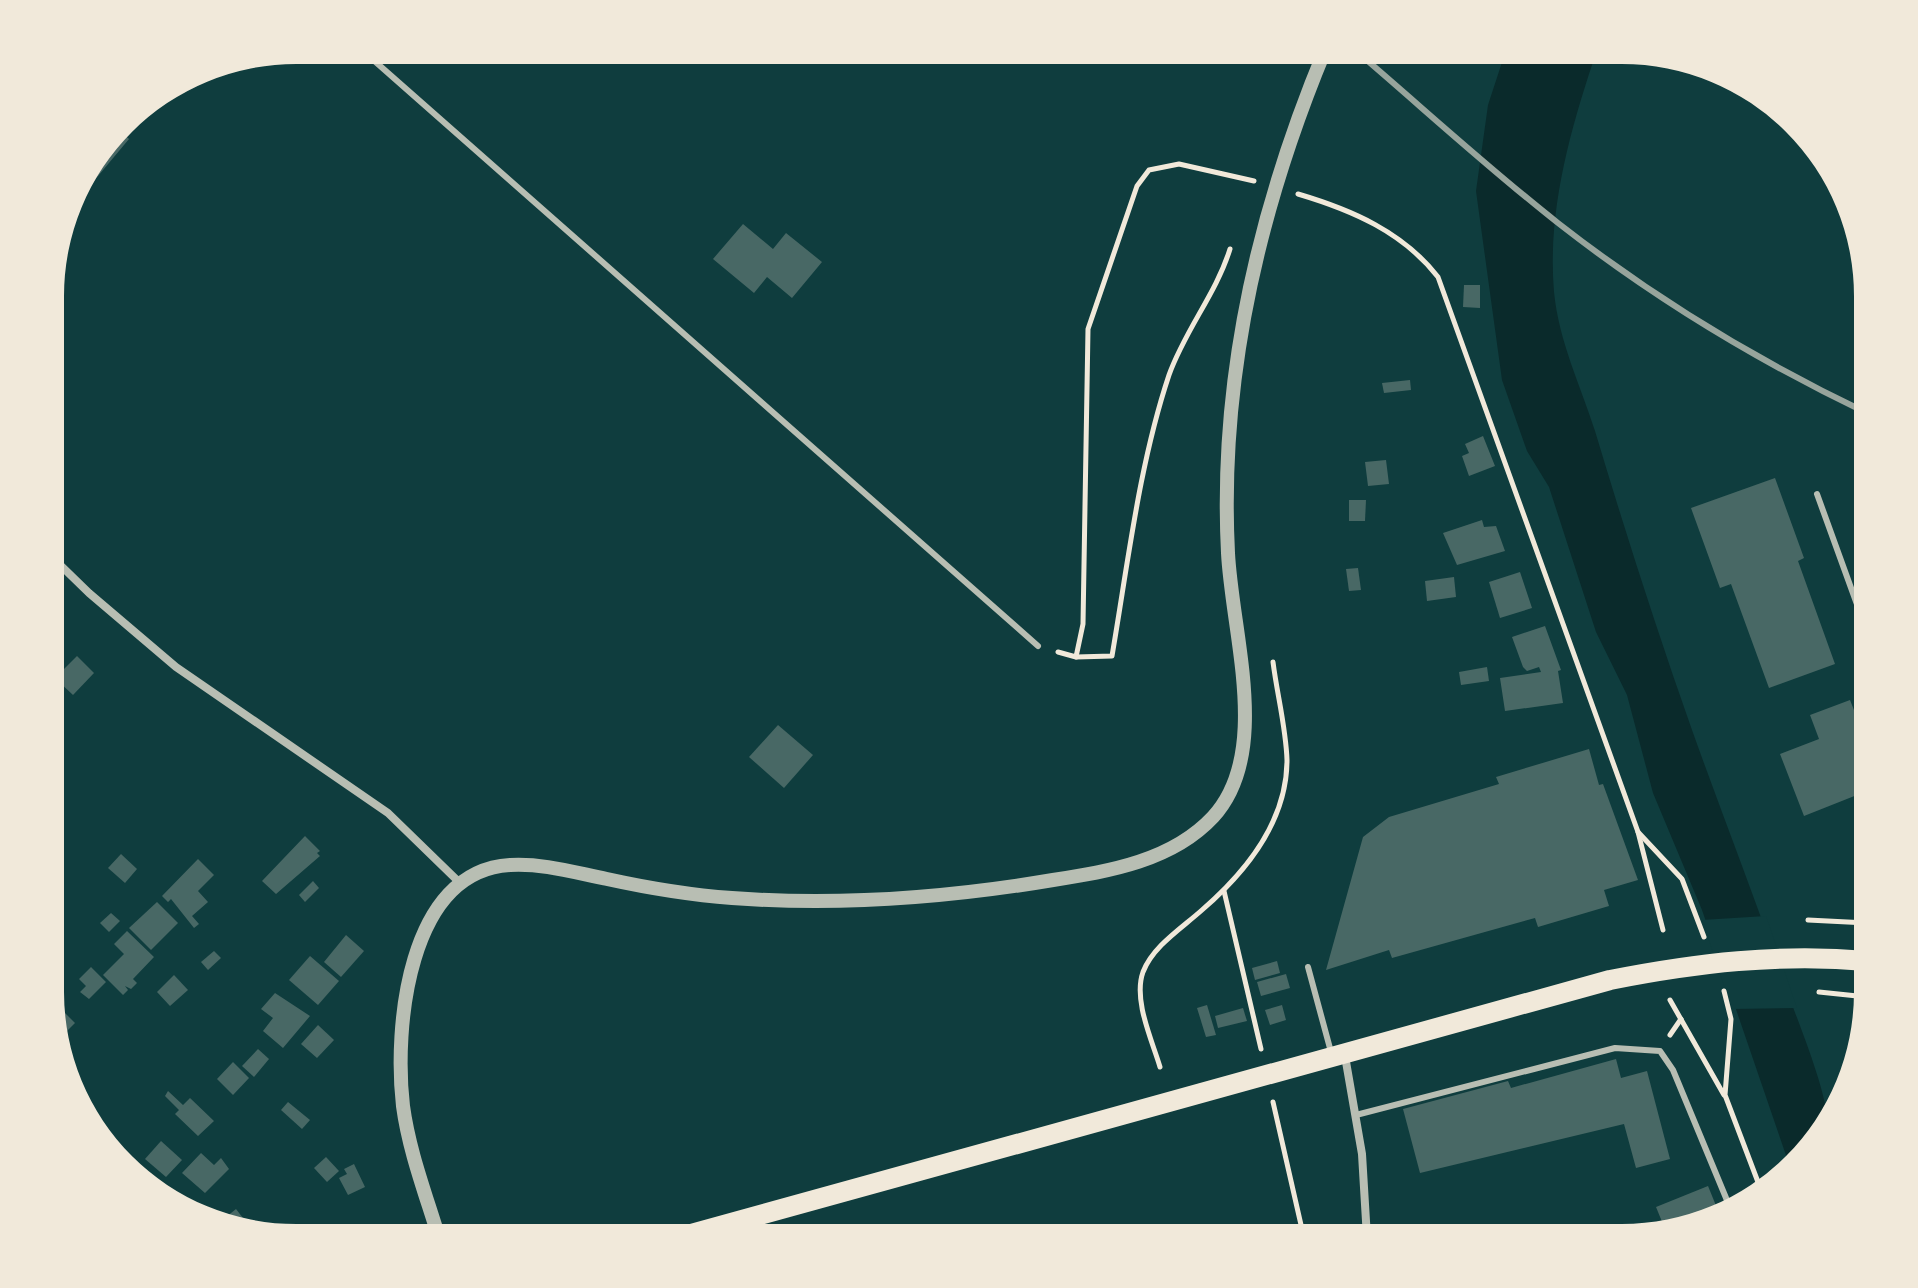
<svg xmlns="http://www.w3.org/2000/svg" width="1918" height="1288" viewBox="0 0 1918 1288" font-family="'Open Sans',sans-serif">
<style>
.water{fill:#0a2a2b}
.pier{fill:#0f3d3e}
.building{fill:#486865}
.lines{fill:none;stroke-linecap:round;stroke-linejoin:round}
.path{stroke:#f1e9da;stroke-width:5}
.service{stroke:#b8beb3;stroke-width:6}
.minor{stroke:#b8beb3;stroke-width:8}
.tertiary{stroke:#b8beb3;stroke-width:14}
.primary{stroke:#f1e9da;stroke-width:20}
.rail{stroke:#97a49c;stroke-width:6}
</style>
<rect width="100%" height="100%" fill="#0f3d3e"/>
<path class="water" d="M 1506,50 L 1597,50 C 1571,127 1547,209 1554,292 C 1559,342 1580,384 1595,431 C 1625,531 1657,631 1692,730 C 1723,817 1757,903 1787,991 C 1796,1017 1834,1107 1826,1129 L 1789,1164 L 1702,910 L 1653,793 L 1627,695 L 1596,632 L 1549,487 L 1527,451 L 1502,380 L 1476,191 L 1488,105 Z"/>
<polygon class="pier" points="1766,916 1797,1008 1732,1009 1702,920"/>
<g class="building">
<polygon points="119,130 129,139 88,188 80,181"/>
<polygon points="743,224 773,249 786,233 822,262 792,298 767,277 754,293 713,259"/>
<polygon points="1464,285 1480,285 1480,308 1463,307"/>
<polygon points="1410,380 1411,390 1384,393 1382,383"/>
<polygon points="1483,436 1495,466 1469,476 1462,456 1469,453 1465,444"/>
<polygon points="1386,460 1389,484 1368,486 1365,462"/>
<polygon points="1775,478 1804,558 1798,561 1835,664 1769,688 1731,584 1720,588 1691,508"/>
<polygon points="1349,500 1366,500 1365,521 1349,521"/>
<polygon points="1482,520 1484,527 1496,526 1505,551 1457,565 1443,533"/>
<polygon points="1358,568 1361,590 1349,591 1346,569"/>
<polygon points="1520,572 1532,608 1500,618 1489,582"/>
<polygon points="1454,577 1456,597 1427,601 1425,581"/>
<polygon points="1545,626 1561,670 1558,671 1563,703 1505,711 1500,678 1541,672 1539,667 1527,671 1523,667 1512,637"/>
<polygon points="77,656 94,673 73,695 55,678"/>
<polygon points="1487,667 1489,681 1461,685 1459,672"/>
<polygon points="1850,700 1867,743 1867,791 1804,816 1780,754 1819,739 1810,715"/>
<polygon points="778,725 813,755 784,788 749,757"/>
<polygon points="1589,749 1599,785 1603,784 1638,880 1604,890 1609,906 1538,927 1535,918 1392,958 1389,950 1326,970 1363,837 1389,817 1499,784 1496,777"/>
<polygon points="305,836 320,851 317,853 320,856 276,894 262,881"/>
<polygon points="121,854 137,869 125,883 108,868"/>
<polygon points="198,859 214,875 198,891 208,902 192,916 199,924 194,928 171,899 168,902 162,896"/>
<polygon points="313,881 319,888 305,902 299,895"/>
<polygon points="157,902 178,923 151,950 129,928"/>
<polygon points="111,913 120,921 109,932 100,923"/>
<polygon points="127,931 154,957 133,979 137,983 131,989 125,986 128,990 123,995 103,975 124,954 114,944"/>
<polygon points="346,935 364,951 341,977 324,962"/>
<polygon points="214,951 221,958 208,970 201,962"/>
<polygon points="310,956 339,981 318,1005 289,980"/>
<polygon points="1277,961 1280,973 1255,980 1252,968"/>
<polygon points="91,967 106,982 89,999 80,992 86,986 79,979"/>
<polygon points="1286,974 1290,988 1261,996 1257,982"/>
<polygon points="174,975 188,990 170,1006 157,992"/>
<polygon points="275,993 310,1016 283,1048 263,1031 273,1018 261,1009"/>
<polygon points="56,1004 75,1023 60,1038 52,1024 52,1008"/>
<polygon points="1207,1005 1216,1035 1206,1037 1197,1008"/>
<polygon points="1282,1005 1286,1020 1270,1025 1265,1010"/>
<polygon points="1243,1008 1247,1021 1218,1028 1215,1016"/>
<polygon points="318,1025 334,1040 317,1058 301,1044"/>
<polygon points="258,1049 269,1059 254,1077 242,1066"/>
<polygon points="1616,1059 1621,1078 1647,1071 1670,1159 1636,1168 1624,1124 1420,1173 1403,1109 1508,1081 1511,1088"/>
<polygon points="233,1062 249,1078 233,1095 217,1079"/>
<polygon points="168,1091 183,1105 190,1098 214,1121 198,1136 175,1114 179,1110 165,1096"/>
<polygon points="288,1102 310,1120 302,1129 281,1110"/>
<polygon points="161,1141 182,1160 166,1177 145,1159"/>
<polygon points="201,1153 214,1165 221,1158 229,1169 205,1193 182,1173"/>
<polygon points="326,1157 339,1171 327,1182 314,1168"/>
<polygon points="354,1164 365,1187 348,1195 339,1178 347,1174 344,1169"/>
<polygon points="1708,1186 1719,1213 1665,1229 1656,1207"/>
<polygon points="236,1209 253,1231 224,1226 220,1222"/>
</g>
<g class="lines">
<g class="path">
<path d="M 1298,194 C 1352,210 1403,232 1438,277 L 1638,832 L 1663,930"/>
<polyline points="1058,652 1076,657 1083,624 1088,329 1137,186 1149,170 1179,164 1254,181"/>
<path d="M 1076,657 L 1112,656 C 1128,563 1139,465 1169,375 C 1185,330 1216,294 1230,249"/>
<polyline points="1638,832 1682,879 1704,937"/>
<polyline points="1224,891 1261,1049"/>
<polyline points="1808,920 1867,923"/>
<polyline points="1724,991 1731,1019 1725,1095 1761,1190"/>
<polyline points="1819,992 1867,997"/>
<polyline points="1670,1000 1724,1095"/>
<polyline points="1670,1035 1681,1019"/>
<path d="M 1160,1067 C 1152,1040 1133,1000 1143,972 C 1153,946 1182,928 1202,910 C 1246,872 1287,821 1287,760 C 1286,728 1277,694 1273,662"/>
<polyline points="1273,1102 1304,1238"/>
</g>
<g class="service">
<polyline points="362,50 1038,646"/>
<polyline points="1817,494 1867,632"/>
<polyline points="1308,967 1331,1052"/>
<polyline points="1356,1115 1615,1048 1660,1051 1673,1070 1731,1210"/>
</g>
<g class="minor">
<polyline points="52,557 89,593 176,667 388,813 460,883"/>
<polyline points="1345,1056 1362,1154 1367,1238"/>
</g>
<path class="tertiary" d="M 439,1238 C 426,1195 409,1151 403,1106 C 394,1029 407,871 510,865 C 543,863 576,873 607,879 C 648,888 690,895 732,898 C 840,906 946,898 1053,880 C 1110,871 1172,861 1213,817 C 1272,753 1232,634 1228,553 C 1219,378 1258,211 1325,50"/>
<path class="primary" d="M 677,1238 L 1610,980 C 1696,963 1780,953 1867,961"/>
<path class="rail" d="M 1355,50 C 1423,108 1488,168 1558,223 C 1654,298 1758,361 1867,413"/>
</g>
<path d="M0 0H1918V1288H0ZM296 64H1622A232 232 0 0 1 1854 296V992A232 232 0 0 1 1622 1224H296A232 232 0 0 1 64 992V296A232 232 0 0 1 296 64Z" fill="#f1e9da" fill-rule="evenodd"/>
</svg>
